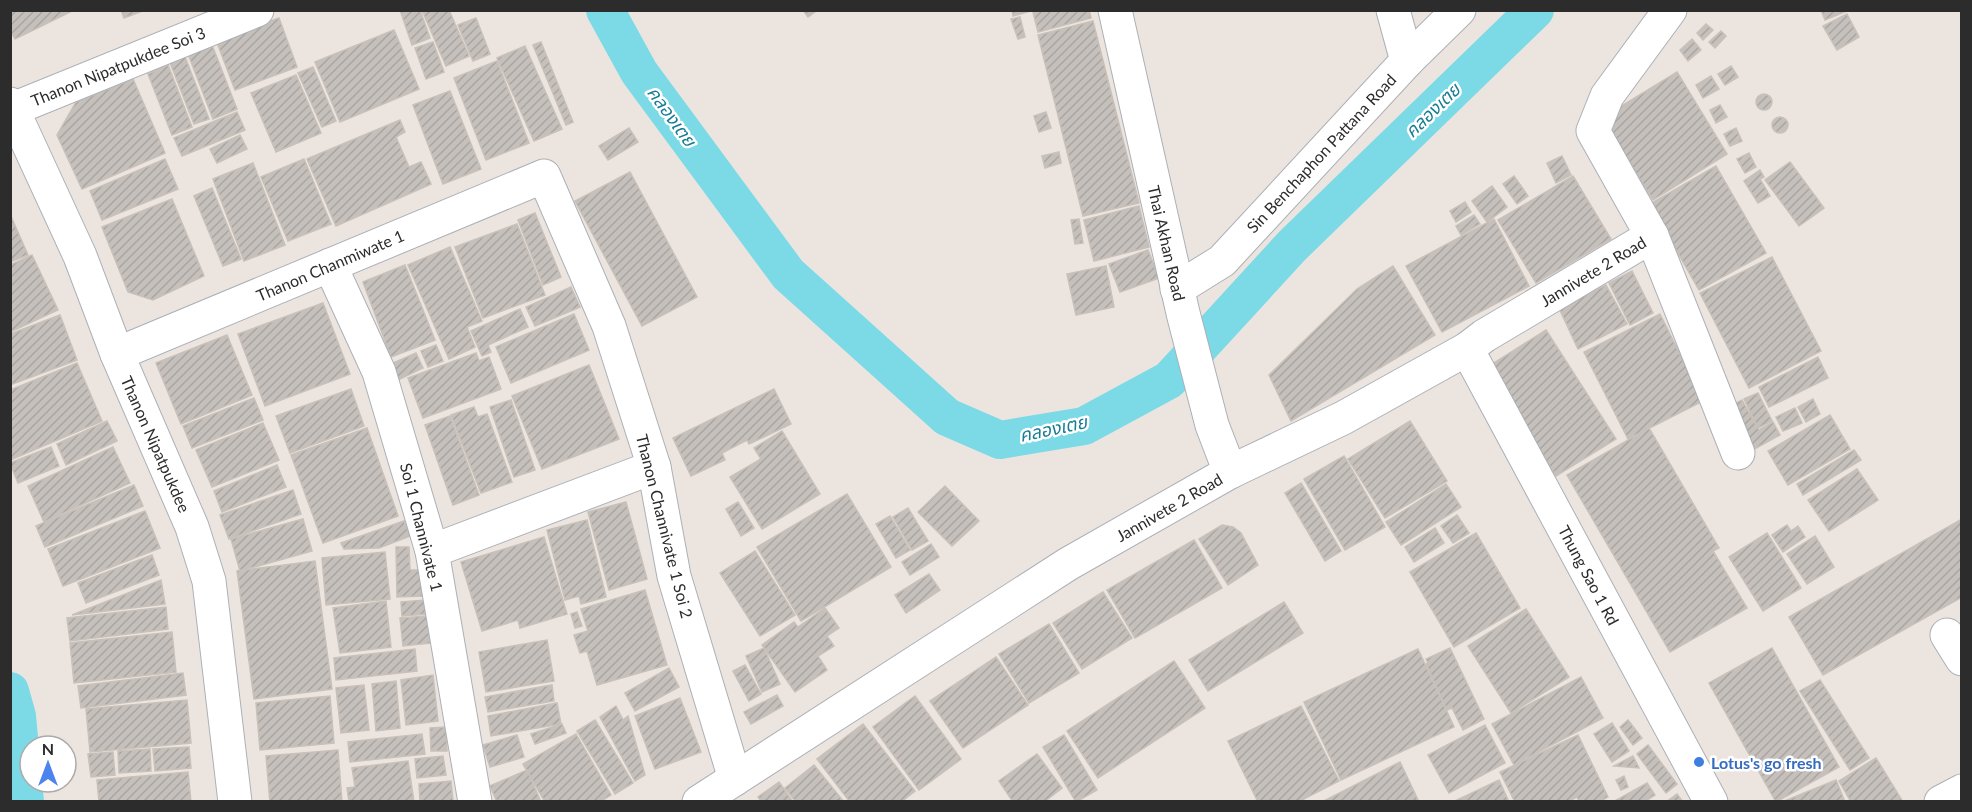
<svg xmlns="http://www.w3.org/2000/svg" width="1972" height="812" viewBox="0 0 1972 812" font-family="Lato,'Noto Sans Thai',sans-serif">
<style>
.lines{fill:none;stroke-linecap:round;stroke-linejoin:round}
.canal{stroke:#7bdae6;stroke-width:38}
.building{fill:url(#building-hatch);stroke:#c8c0b9;stroke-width:1.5}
.minor-casing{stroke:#acb0b7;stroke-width:35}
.tertiary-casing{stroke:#acb0b7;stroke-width:35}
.minor{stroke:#fff;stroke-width:33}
.tertiary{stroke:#fff;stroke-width:33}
.shop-dot{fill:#3f7fe0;stroke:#fff;stroke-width:2}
.labels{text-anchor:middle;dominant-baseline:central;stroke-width:5;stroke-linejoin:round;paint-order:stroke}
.street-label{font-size:16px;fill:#2c2c2c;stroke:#fff}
.shop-label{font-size:16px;font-weight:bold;fill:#366cbe;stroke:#fff;text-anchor:start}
.water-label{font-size:18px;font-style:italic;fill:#187d94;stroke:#fff}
</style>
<defs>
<pattern id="building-hatch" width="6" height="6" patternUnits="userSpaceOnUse" patternTransform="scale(1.5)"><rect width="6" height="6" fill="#c5c0bb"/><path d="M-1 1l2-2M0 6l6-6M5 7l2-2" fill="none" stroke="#a9a5a1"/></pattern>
</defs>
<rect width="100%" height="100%" fill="#ece5df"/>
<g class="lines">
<g class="canal">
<polyline points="605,10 639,72 788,274 947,417 1000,440 1084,426 1169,380 1292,246 1535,10"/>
<polyline points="10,691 17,716 25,802"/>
</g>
</g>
<g class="building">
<polygon points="10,10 74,10 15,39 10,30"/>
<polygon points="121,10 145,10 124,18"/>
<polygon points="400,10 420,10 430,38 412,45"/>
<polygon points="422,10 449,10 469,56 446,66"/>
<polygon points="803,10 816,10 816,11 808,17"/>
<polygon points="1012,10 1034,10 1013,16"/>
<polygon points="1041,10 1089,10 1091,18 1038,32 1033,12"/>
<polygon points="1821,10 1849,10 1825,20"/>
<polygon points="1847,14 1859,37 1837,50 1823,26"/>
<polygon points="1020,17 1025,37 1018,39 1011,19"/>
<polygon points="279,18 297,67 235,90 216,40"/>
<polygon points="476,18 490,54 473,61 458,25"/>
<polygon points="1093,21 1139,203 1083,216 1038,35"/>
<polygon points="1706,24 1713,30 1703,40 1697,33"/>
<polygon points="394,30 419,89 340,122 315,62"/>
<polygon points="1721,31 1726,36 1715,48 1709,42"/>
<polygon points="1692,39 1701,50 1688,61 1680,50"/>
<polygon points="433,42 444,72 426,79 415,48"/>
<polygon points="541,42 573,122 566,125 533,45"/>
<polygon points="212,45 237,109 213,119 188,54"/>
<polygon points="525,46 562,129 534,141 497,58"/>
<polygon points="184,54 209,119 194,124 169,60"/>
<polygon points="497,61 529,143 486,160 454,78"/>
<polygon points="168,65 192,127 172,135 148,74"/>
<polygon points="1731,66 1738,77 1725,85 1718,74"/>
<polygon points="313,67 336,121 322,127 298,73"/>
<polygon points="1677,72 1727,154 1653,200 1602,118"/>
<polygon points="296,75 321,133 276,152 251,93"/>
<polygon points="1711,76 1719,89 1703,98 1696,85"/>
<polygon points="133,79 165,153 82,189 57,135 76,102"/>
<polygon points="450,91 481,169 443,184 413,105"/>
<circle cx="1764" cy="102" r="8"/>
<polygon points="1720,105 1727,117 1716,123 1710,110"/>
<polygon points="237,112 245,130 182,156 174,138"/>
<polygon points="1046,112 1051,128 1039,132 1034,116"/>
<circle cx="1780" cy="125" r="8"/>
<polygon points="400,120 405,132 396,137 409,167 421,162 431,184 336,226 307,159"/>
<polygon points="629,128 638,142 608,160 599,146"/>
<polygon points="1736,128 1742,141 1730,146 1724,134"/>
<polygon points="240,135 247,149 217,163 210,149"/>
<polygon points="1059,152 1061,163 1045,168 1042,156"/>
<polygon points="1749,153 1756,167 1745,173 1737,159"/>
<polygon points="1562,156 1571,175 1556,183 1547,163"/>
<polygon points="165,159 178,189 102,220 90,191"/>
<polygon points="304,159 331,224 288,241 261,177"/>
<polygon points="1790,162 1824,208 1799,226 1765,180"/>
<polygon points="253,163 285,245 244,261 213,179"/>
<polygon points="1716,166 1766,253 1699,290 1650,204"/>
<polygon points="1760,170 1764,177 1760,179 1770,196 1758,203 1744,181"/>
<polygon points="630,172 697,297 642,326 575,201"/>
<polygon points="1514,176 1528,196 1517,204 1503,184"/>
<polygon points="1573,176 1611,239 1536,283 1498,220"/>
<polygon points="1492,186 1507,207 1487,222 1472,201"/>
<polygon points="212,188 241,259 223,266 194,196"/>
<polygon points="172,199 204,276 153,300 128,292 102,227"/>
<polygon points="1465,202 1471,212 1456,222 1450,211"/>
<polygon points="1139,206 1149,247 1094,261 1084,220"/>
<polygon points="535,213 561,277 543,285 518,220"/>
<polygon points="10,214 28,255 10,262"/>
<polygon points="1474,215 1480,224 1461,235 1456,226"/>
<polygon points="1079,219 1083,243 1075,244 1071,220"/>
<polygon points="1494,219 1529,286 1442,332 1406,266"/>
<polygon points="517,224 545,295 483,318 455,247"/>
<polygon points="450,247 482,321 467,327 475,347 449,359 408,265"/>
<polygon points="1148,250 1159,278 1120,292 1109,264"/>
<polygon points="32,255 58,310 10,332 10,265"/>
<polygon points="1772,257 1821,351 1749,388 1700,293"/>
<polygon points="405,265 435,340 391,357 363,282"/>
<polygon points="1106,266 1114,307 1076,315 1067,274"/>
<polygon points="1393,266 1435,335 1291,421 1269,375 1357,289"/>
<polygon points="1632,271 1653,313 1630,325 1609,283"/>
<polygon points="1606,285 1627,324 1578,349 1559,308"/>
<polygon points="571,287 580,307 535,326 526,307"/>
<polygon points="323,303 350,374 265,406 238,334"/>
<polygon points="520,309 528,327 488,345 491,352 482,356 471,331"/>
<polygon points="574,314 589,350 511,383 496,347"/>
<polygon points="1660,314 1703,401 1628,439 1584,352"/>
<polygon points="60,315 77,360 10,385 10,334"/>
<polygon points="1546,330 1616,439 1556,476 1486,368"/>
<polygon points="227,335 252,395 181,424 156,363"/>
<polygon points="436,345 443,361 428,367 421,351"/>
<polygon points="416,353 423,368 398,380 391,364"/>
<polygon points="476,353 479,361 489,357 501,389 423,418 408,378"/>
<polygon points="1818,357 1828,378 1769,407 1759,387"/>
<polygon points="77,363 102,421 10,460 10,390"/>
<polygon points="589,365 619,439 542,469 512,396"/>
<polygon points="351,389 364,426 290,453 276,416"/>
<polygon points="774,389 791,424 749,444 747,440 722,453 725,460 691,476 673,438"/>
<polygon points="1758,393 1772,421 1758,428 1744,399"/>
<polygon points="254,398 263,420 192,448 183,426"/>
<polygon points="1813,399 1820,414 1806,422 1798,407"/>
<polygon points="511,400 535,470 514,477 490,407"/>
<polygon points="1742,400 1759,430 1773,422 1780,435 1751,451 1728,407"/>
<polygon points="474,407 478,417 487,414 512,482 481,493 451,415"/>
<polygon points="1795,408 1802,423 1783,431 1776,417"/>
<polygon points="1830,415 1850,449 1788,485 1768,451"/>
<polygon points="450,416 479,495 453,505 425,425"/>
<polygon points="107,421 117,441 66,465 57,444"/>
<polygon points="1410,421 1447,481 1385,518 1348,459"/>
<polygon points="263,423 279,460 212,487 196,450"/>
<polygon points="367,428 398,516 323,543 291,455"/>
<polygon points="1649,428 1719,548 1713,551 1747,608 1670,652 1567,475"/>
<polygon points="782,431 820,494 762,529 730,477 761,459 754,448"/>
<polygon points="51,447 59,466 18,483 10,463"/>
<polygon points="113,447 130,483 44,522 28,486"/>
<polygon points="1854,450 1861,460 1803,495 1797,484"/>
<polygon points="1344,456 1385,527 1345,550 1304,479"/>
<polygon points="277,465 286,487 222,512 214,491"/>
<polygon points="1857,469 1878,500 1829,531 1808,500"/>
<polygon points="1301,483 1341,551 1325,561 1285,493"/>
<polygon points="1446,484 1461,507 1401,545 1386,522"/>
<polygon points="134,485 143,506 45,547 36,526"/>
<polygon points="945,486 979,521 952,546 918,512"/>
<polygon points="293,490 301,514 229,539 220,515"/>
<polygon points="847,494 891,567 801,621 757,547"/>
<polygon points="626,502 647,579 609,590 588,512"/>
<polygon points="738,502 754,528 741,536 726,509"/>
<polygon points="908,508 928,541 912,550 893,517"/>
<polygon points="145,511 160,548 63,586 48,549"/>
<polygon points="1457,515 1469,533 1453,543 1441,526"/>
<polygon points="890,516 910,550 896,558 876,524"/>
<polygon points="303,519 312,551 240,571 231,539"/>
<polygon points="1962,519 1962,597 1823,675 1789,617"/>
<polygon points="587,520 606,597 581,604 579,596 565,600 547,530"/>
<polygon points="404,521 410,536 379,548 344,549 341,543"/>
<polygon points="1222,525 1233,527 1241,533 1258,565 1228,585 1199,539"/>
<polygon points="1787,525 1791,531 1798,526 1805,537 1783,552 1772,535"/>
<polygon points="1435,528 1444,543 1414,562 1405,547"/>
<polygon points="1476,533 1520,608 1454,647 1410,572"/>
<polygon points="1767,533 1801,588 1763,611 1729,557"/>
<polygon points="1815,536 1834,567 1807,584 1787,554"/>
<polygon points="544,537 567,614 520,628 518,620 482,631 461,562"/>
<polygon points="1194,540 1222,588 1135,638 1107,590"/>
<polygon points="931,544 939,557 910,575 902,562"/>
<polygon points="396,547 409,547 410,570 425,570 425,596 397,597"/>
<polygon points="755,551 795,615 760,636 720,573"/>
<polygon points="385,552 390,599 326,605 322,558"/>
<polygon points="152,555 159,575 86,603 78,583"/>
<polygon points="315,561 332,689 254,699 237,571"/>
<polygon points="929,574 940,590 906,613 895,595"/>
<polygon points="161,580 165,604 72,615"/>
<polygon points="645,590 667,665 597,685 587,651 580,653 574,635 588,631 581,609"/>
<polygon points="1103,592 1132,638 1082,669 1053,623"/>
<polygon points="426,600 428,614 402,616 401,602"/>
<polygon points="386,601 391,647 340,653 333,608"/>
<polygon points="1284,602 1303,633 1208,691 1189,660"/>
<polygon points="166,607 168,629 70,641 67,618"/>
<polygon points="825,608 839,628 827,636 834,646 818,656 827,670 795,692 762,645 794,622 798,627"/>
<polygon points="1526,609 1569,677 1511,713 1468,646"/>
<polygon points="577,612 582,626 575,628 571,614"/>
<polygon points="427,616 430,643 403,646 400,618"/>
<polygon points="1049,624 1079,673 1029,703 999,654"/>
<polygon points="172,632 176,672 74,683 70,643"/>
<polygon points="547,640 554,681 486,692 479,652"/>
<polygon points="764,648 780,684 762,692 746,656"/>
<polygon points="1450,648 1484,719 1463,730 1452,708 1447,710 1426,664 1428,663 1426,659"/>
<polygon points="1772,648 1839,767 1776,802 1709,683"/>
<polygon points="415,649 417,671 336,680 334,658"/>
<polygon points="1418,649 1454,727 1341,780 1304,702"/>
<polygon points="996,657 1028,705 963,748 930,701"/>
<polygon points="1174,661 1205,708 1098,778 1067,731"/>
<polygon points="745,665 761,694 749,701 733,671"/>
<polygon points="669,668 679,687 635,711 625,693"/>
<polygon points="183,673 186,695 81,708 78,686"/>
<polygon points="433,675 438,721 406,725 401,680"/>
<polygon points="1581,677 1603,718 1514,765 1492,724"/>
<polygon points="1820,680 1869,758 1850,770 1800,691"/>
<polygon points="396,681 400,728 376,731 372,684"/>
<polygon points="364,685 369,730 341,733 336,688"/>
<polygon points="552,685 554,701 488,712 485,697"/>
<polygon points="777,695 783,706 751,724 744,712"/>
<polygon points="330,696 334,743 260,750 256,703"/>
<polygon points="915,696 961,759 919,790 873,727"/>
<polygon points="680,698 701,752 655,769 635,716"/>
<polygon points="187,700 191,743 90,752 86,709"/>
<polygon points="557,703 561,724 491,736 488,716"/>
<polygon points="616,706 623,720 628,716 645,775 635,781 600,717"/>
<polygon points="1301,706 1339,781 1298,802 1258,802 1228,741"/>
<polygon points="595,720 633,783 615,794 577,731"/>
<polygon points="1628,720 1642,738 1633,745 1620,727"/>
<polygon points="1612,723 1629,751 1612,762 1594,734"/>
<polygon points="562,724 566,733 535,744 531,734"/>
<polygon points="863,724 915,791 901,802 850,802 817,759"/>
<polygon points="1485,725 1505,763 1449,793 1428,755"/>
<polygon points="446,727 447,751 431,751 430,728"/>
<polygon points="422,734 425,754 350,762 348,742"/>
<polygon points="576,734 611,795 600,802 545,802 523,764"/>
<polygon points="517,735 524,757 490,767 483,745"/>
<polygon points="1064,735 1097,790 1076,802 1043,747"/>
<polygon points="1578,735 1608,797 1599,802 1579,802 1577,797 1567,802 1515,802 1500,772"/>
<polygon points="1648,745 1677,784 1666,793 1637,754"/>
<polygon points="189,747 191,768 155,771 153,749"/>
<polygon points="150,749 151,771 119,773 118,751"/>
<polygon points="338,750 342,802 270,802 266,756"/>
<polygon points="113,752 115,775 91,777 88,754"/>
<polygon points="1037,754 1062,788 1044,802 1013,802 999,781"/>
<polygon points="443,756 446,775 417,778 415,759"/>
<polygon points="1633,756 1639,768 1614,766"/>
<polygon points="1876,758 1903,802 1851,802 1839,781"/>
<polygon points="408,761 414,802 349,802 347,788 355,787 352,768"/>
<polygon points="1400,762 1419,802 1322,802"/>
<polygon points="814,765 844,802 796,802 785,788"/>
<polygon points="527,770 541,802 497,802 490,786"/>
<polygon points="188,772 191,802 99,802 97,780"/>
<polygon points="1624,776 1628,787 1621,790 1616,780"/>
<polygon points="1499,780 1509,802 1453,802"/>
<polygon points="1836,780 1845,802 1782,802"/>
<polygon points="451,781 453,801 420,802 419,784"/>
<polygon points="779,782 793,802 762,802 758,797"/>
<polygon points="1647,783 1655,795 1644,802 1613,802"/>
<polygon points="1677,794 1683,802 1666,802"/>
</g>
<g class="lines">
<g class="minor-casing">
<g id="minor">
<polyline points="1115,10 1183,313 1212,425 1230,472"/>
<polyline points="1393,10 1407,61"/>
<polyline points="1670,10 1607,96 1593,131 1652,236 1738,453"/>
<polyline points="13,109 257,10"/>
<polyline points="330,265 379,372 432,551 475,802"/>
<polyline points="1177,289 1222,261 1407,61 1459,10"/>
<polyline points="1467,349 1711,802"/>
<polyline points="117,354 544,176 609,326 654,467 674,576 735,779"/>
<polyline points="432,551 654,467"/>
<polyline points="1947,635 1962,659"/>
<polyline points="699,802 1068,564 1230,472 1343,418 1467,349 1484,336 1652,236"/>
<polyline points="1941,802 1962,791"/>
</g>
</g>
<g class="tertiary-casing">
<polyline id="tertiary" points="10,104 80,256 117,354 192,527 209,581 235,802"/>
</g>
<use href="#minor" class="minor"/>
<use href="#tertiary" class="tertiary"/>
</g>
<circle class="shop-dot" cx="1699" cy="762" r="6"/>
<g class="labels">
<g class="street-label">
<text transform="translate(118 66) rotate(-22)">Thanon Nipatpukdee Soi 3</text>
<text transform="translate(1321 153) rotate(-47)">Sin Benchaphon Pattana Road</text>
<text transform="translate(1167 243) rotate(77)">Thai Akhan Road</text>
<text transform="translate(330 265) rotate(-23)">Thanon Chanmiwate 1</text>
<text transform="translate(1593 271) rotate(-31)">Jannivete 2 Road</text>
<text transform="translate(156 444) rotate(66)">Thanon Nipatpukdee</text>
<text transform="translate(1169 507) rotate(-30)">Jannivete 2 Road</text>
<text transform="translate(665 526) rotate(76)">Thanon Channivate 1 Soi 2</text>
<text transform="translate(422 527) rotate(76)">Soi 1 Channivate 1</text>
<text transform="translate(1589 575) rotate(62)">Thung Sao 1 Rd</text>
</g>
<g class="shop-label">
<text x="1711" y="762">Lotus's go fresh</text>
</g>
<g class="water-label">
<text transform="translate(1432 110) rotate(-44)">คลองเตย</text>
<text transform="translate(672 116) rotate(54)">คลองเตย</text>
<text transform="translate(1053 428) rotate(-12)">คลองเตย</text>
</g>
</g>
<rect width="1972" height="812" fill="none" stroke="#2c2c2c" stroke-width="24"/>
<g transform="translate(48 764)"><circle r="28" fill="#ffffff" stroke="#ababab" stroke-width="1.5"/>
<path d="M0-4.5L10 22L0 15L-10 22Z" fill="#4c83ec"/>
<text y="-9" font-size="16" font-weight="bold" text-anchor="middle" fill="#2c2c2c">N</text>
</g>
</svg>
